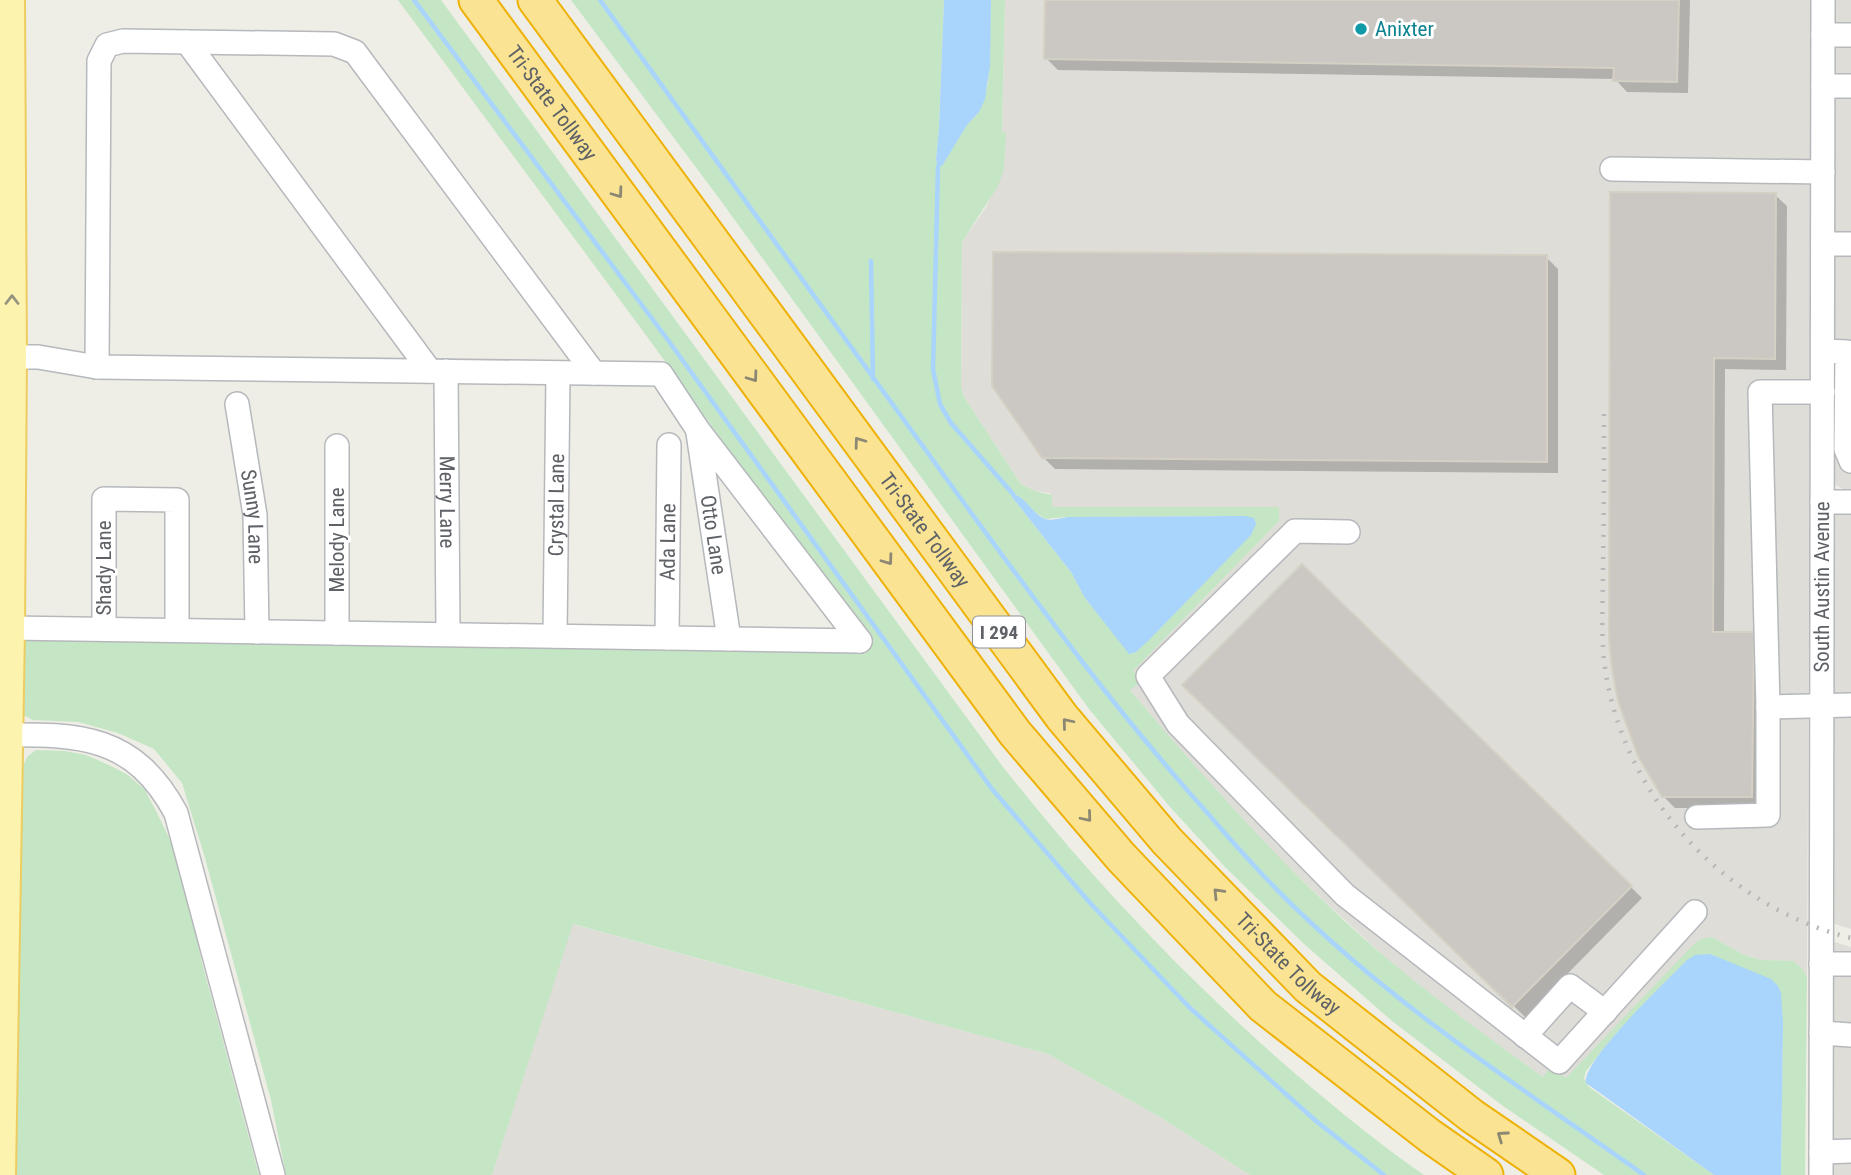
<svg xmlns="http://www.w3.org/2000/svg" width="1851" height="1175" viewBox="0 0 1851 1175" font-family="'Roboto Condensed',sans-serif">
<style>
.industrial{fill:#deddd8}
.green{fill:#c4e6c5;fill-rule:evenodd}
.water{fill:#a9d4fc}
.shadow{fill:#0003}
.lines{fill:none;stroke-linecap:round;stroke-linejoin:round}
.stream{stroke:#a9d4fc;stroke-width:4.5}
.building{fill:#cbc8c3;stroke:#d4d0c4;stroke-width:2}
.minor-casing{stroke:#b6b8bc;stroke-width:26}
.major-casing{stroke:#edcd61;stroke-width:32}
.highway-casing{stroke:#eeb108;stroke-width:37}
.minor{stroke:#fff;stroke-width:23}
.major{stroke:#fcf3ae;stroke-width:28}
.highway{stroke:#fae493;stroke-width:33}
.rail{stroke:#b6b7b7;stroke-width:4.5;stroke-dasharray:2 9;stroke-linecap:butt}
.oneway{stroke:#8d8874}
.oneway2{stroke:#95947f}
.culture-dot{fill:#0f9aa8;stroke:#fff;stroke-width:2.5}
.labels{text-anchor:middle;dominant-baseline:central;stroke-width:6;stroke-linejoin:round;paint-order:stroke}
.shield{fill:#fff;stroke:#8e9094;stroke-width:2}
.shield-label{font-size:19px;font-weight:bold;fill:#5e6166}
.culture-label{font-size:21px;fill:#0d838f;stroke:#fff;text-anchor:start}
.street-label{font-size:21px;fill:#5e6166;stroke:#fff}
</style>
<rect width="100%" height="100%" fill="#efeee6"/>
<g class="industrial">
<polygon points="1005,0 1812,0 1807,977 1802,968 1793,961 1761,960 1744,955 1712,937 1557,1087 1450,1010 1393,964 1325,902 1271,850 1204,778 1130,690 1133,671 1279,521 1279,507 1052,507 1050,493 1035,491 1021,484 964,397 961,388 962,242 986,207 1004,169 1005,133 1002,133"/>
<polygon points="1833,0 1851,0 1851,489 1843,489 1834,484 1830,473"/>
<polygon points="1851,510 1851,929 1829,922 1832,519 1835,513"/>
<polygon points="572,924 1048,1054 1160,1117 1250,1175 492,1175"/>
<polygon points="1828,940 1851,947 1851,1175 1826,1175"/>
</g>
<g class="green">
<path d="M 398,0 L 441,0 L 1000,763 C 1083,869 1174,966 1275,1056 C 1323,1098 1372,1139 1424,1175 L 1250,1175 L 1160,1117 L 1048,1054 L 573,924 L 492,1175 L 286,1175 L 271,1100 L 205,858 L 182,783 L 154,749 L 118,733 L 78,722 L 33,720 L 23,715 L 24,641 L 41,633 L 870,646 L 651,342 Z"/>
<path d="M 571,0 L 944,0 L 939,128 L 936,160 L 939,166 L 942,165 L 967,125 L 979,112 L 988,84 L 991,0 L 1005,0 L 1002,132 L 1006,133 L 1004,169 L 998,186 L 962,242 L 961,387 L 964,397 L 1021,484 L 1035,491 L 1052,495 L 1052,507 L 1279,507 L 1279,521 L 1133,671 L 1142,681 L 1130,690 C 1212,788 1297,883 1395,965 C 1443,1005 1493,1041 1543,1077 L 1550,1068 L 1566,1078 L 1691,947 L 1701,939 L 1712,937 L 1744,955 L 1761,960 L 1793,961 L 1802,968 L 1807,977 L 1805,1175 L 1781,1175 L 1783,1023 L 1720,959 L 1711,954 L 1617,1032 L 1586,1071 L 1584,1078 L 1589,1087 L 1714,1175 L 1604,1175 L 1503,1106 L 1392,1021 L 1303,943 L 1226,868 L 1170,807 L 1089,709 L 721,201 ZM 1012,497 L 1045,519 L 1068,517 L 1245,516 L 1136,652 L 1129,653 L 1085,598 L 1071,572 Z"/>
<polygon points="36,750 65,751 86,755 109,765 128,775 145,790 155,809 182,864 202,963 259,1175 17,1175 16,1040 23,765 28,756"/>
</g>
<g class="water">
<polygon points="944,0 991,0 990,66 985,99 979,112 967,125 942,166 938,166 936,160 939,128"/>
<path d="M 1013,494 C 1027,498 1032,514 1045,519 C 1053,521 1061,518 1068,517 L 1245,516 L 1254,518 L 1256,524 L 1251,535 L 1148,641 L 1136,652 L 1129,654 L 1085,598 L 1071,572 L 1012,497 Z"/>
<path d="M 1710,954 L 1771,979 L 1778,986 L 1781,993 L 1783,1023 L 1781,1175 L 1714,1175 L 1586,1083 C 1581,1061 1669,979 1687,960 L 1695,955 Z"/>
</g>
<g class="shadow">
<polygon points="1047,0 1690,0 1688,93 1627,92 1615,79 1058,70 1046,58"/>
<polygon points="1612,193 1775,195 1787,206 1786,370 1725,369 1724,633 1753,633 1765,645 1762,808 1675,808 1663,796"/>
<polygon points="1546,257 1558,269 1558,473 1055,469 1043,457"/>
<polygon points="1302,566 1642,898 1525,1017 1185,685"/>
</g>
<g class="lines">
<g class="stream">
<polyline points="414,0 665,336 992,789 1091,904 1190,1008 1316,1121 1384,1175"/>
<path d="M 600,0 C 721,168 842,336 964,503 C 1042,610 1121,717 1210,816 C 1241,852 1273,888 1308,920 C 1410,1016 1530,1094 1644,1175"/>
<polyline points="938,166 933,369 940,404 951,423 1013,494"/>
<polyline points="871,261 873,379"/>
</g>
</g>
<g class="building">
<polygon points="1045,0 1679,0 1677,82 1613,81 1614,68 1044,59"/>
<polygon points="1610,192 1776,193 1775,359 1714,358 1713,632 1754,632 1752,797 1662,797 1638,756 1618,701 1612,669 1609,638"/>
<polygon points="993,252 1547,255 1547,462 1042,458 992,386"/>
<polygon points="1302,564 1632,886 1512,1007 1182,685"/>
</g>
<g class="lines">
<g class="minor-casing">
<g id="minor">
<polyline points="1823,35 1851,35"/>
<polyline points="187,42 430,371"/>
<polyline points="1823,86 1851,86"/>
<polyline points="1612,169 1823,172"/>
<polyline points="1823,244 1851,244"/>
<polyline points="1823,351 1847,352 1846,449 1851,461"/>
<polyline points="0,357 38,357 97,367 661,374 698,430 860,641"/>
<polyline points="97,367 99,61 107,45 123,41 334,44 355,52 594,373"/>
<path id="s1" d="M 446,371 L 448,634"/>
<polyline points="1823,392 1760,392 1768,707 1851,705"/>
<path id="s2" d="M 237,404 L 255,515 L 257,632"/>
<path id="s3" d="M 698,433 L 729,639"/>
<polyline points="337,446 337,633"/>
<polyline points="1822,502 1851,502"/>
<polyline points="1348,532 1295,531 1148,676 1178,724 1345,895 1559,1062 1695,912"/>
<polyline points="10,628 860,641"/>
<polyline points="104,629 104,499 177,500 177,630"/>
<path id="s4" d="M 555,636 L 558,373"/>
<path id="s5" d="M 667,638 L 669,445"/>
<path d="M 0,735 C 80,734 134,735 176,813 L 273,1175"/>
<polyline points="1697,817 1768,815 1768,707"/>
<polyline points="1821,964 1851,964"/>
<polyline points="1821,1033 1851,1035"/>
<polyline points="1525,1036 1570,986 1605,1012"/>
<polyline points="1821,1152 1851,1151"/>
<path id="s6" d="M 1821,1175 L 1823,0"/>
</g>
</g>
<g class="major-casing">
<polyline id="major" points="1,1175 10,628 12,357 10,0"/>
</g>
<g class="highway-casing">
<g id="highway">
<path id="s7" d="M 476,0 L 1015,733 L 1121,857 L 1263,1006 L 1430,1136 L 1486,1175"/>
<path id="s8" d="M 535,0 L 1062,717 L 1167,841 L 1308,987 L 1472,1116 L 1558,1175"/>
</g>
</g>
<use href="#minor" class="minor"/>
<use href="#major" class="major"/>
<use href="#highway" class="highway"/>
<path class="rail" d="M 1604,414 C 1604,466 1604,517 1603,569 C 1603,599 1601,630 1604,660 C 1619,792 1722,906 1851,938"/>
</g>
<defs><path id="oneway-chevron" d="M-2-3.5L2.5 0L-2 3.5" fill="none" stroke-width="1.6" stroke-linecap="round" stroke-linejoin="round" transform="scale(1.75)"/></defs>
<g class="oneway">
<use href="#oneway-chevron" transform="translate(618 193) rotate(54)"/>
<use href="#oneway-chevron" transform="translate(753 377) rotate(54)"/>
<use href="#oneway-chevron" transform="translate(859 442) rotate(-126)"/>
<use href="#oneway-chevron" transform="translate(888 560) rotate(54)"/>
<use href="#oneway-chevron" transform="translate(1067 723) rotate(-130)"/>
<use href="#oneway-chevron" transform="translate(1087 817) rotate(50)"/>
<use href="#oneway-chevron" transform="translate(1218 893) rotate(-134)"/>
<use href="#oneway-chevron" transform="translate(1502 1136) rotate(-145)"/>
</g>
<use class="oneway2" href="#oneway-chevron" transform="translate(12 300) rotate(-90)"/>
<circle class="culture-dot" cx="1361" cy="29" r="7"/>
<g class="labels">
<rect class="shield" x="973" y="616.5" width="52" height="31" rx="5"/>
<g class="shield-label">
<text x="999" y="632">I 294</text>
</g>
<g class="culture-label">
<text x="1375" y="29">Anixter</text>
</g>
<g class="street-label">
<text stroke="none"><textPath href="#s7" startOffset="128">Tri-State Tollway</textPath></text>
<text stroke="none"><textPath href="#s1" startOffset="131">Merry Lane</textPath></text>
<text stroke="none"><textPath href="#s4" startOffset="131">Crystal Lane</textPath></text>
<text stroke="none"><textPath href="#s2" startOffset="114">Sunny Lane</textPath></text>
<text stroke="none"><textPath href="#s8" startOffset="658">Tri-State Tollway</textPath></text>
<text stroke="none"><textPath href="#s3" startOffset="103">Otto Lane</textPath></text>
<text transform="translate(337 540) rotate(-90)">Melody Lane</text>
<text stroke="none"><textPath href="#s5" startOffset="96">Ada Lane</textPath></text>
<text transform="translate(104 568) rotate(-90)">Shady Lane</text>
<text stroke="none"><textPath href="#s6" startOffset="588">South Austin Avenue</textPath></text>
<text stroke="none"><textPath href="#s8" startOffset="1225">Tri-State Tollway</textPath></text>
</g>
</g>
</svg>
